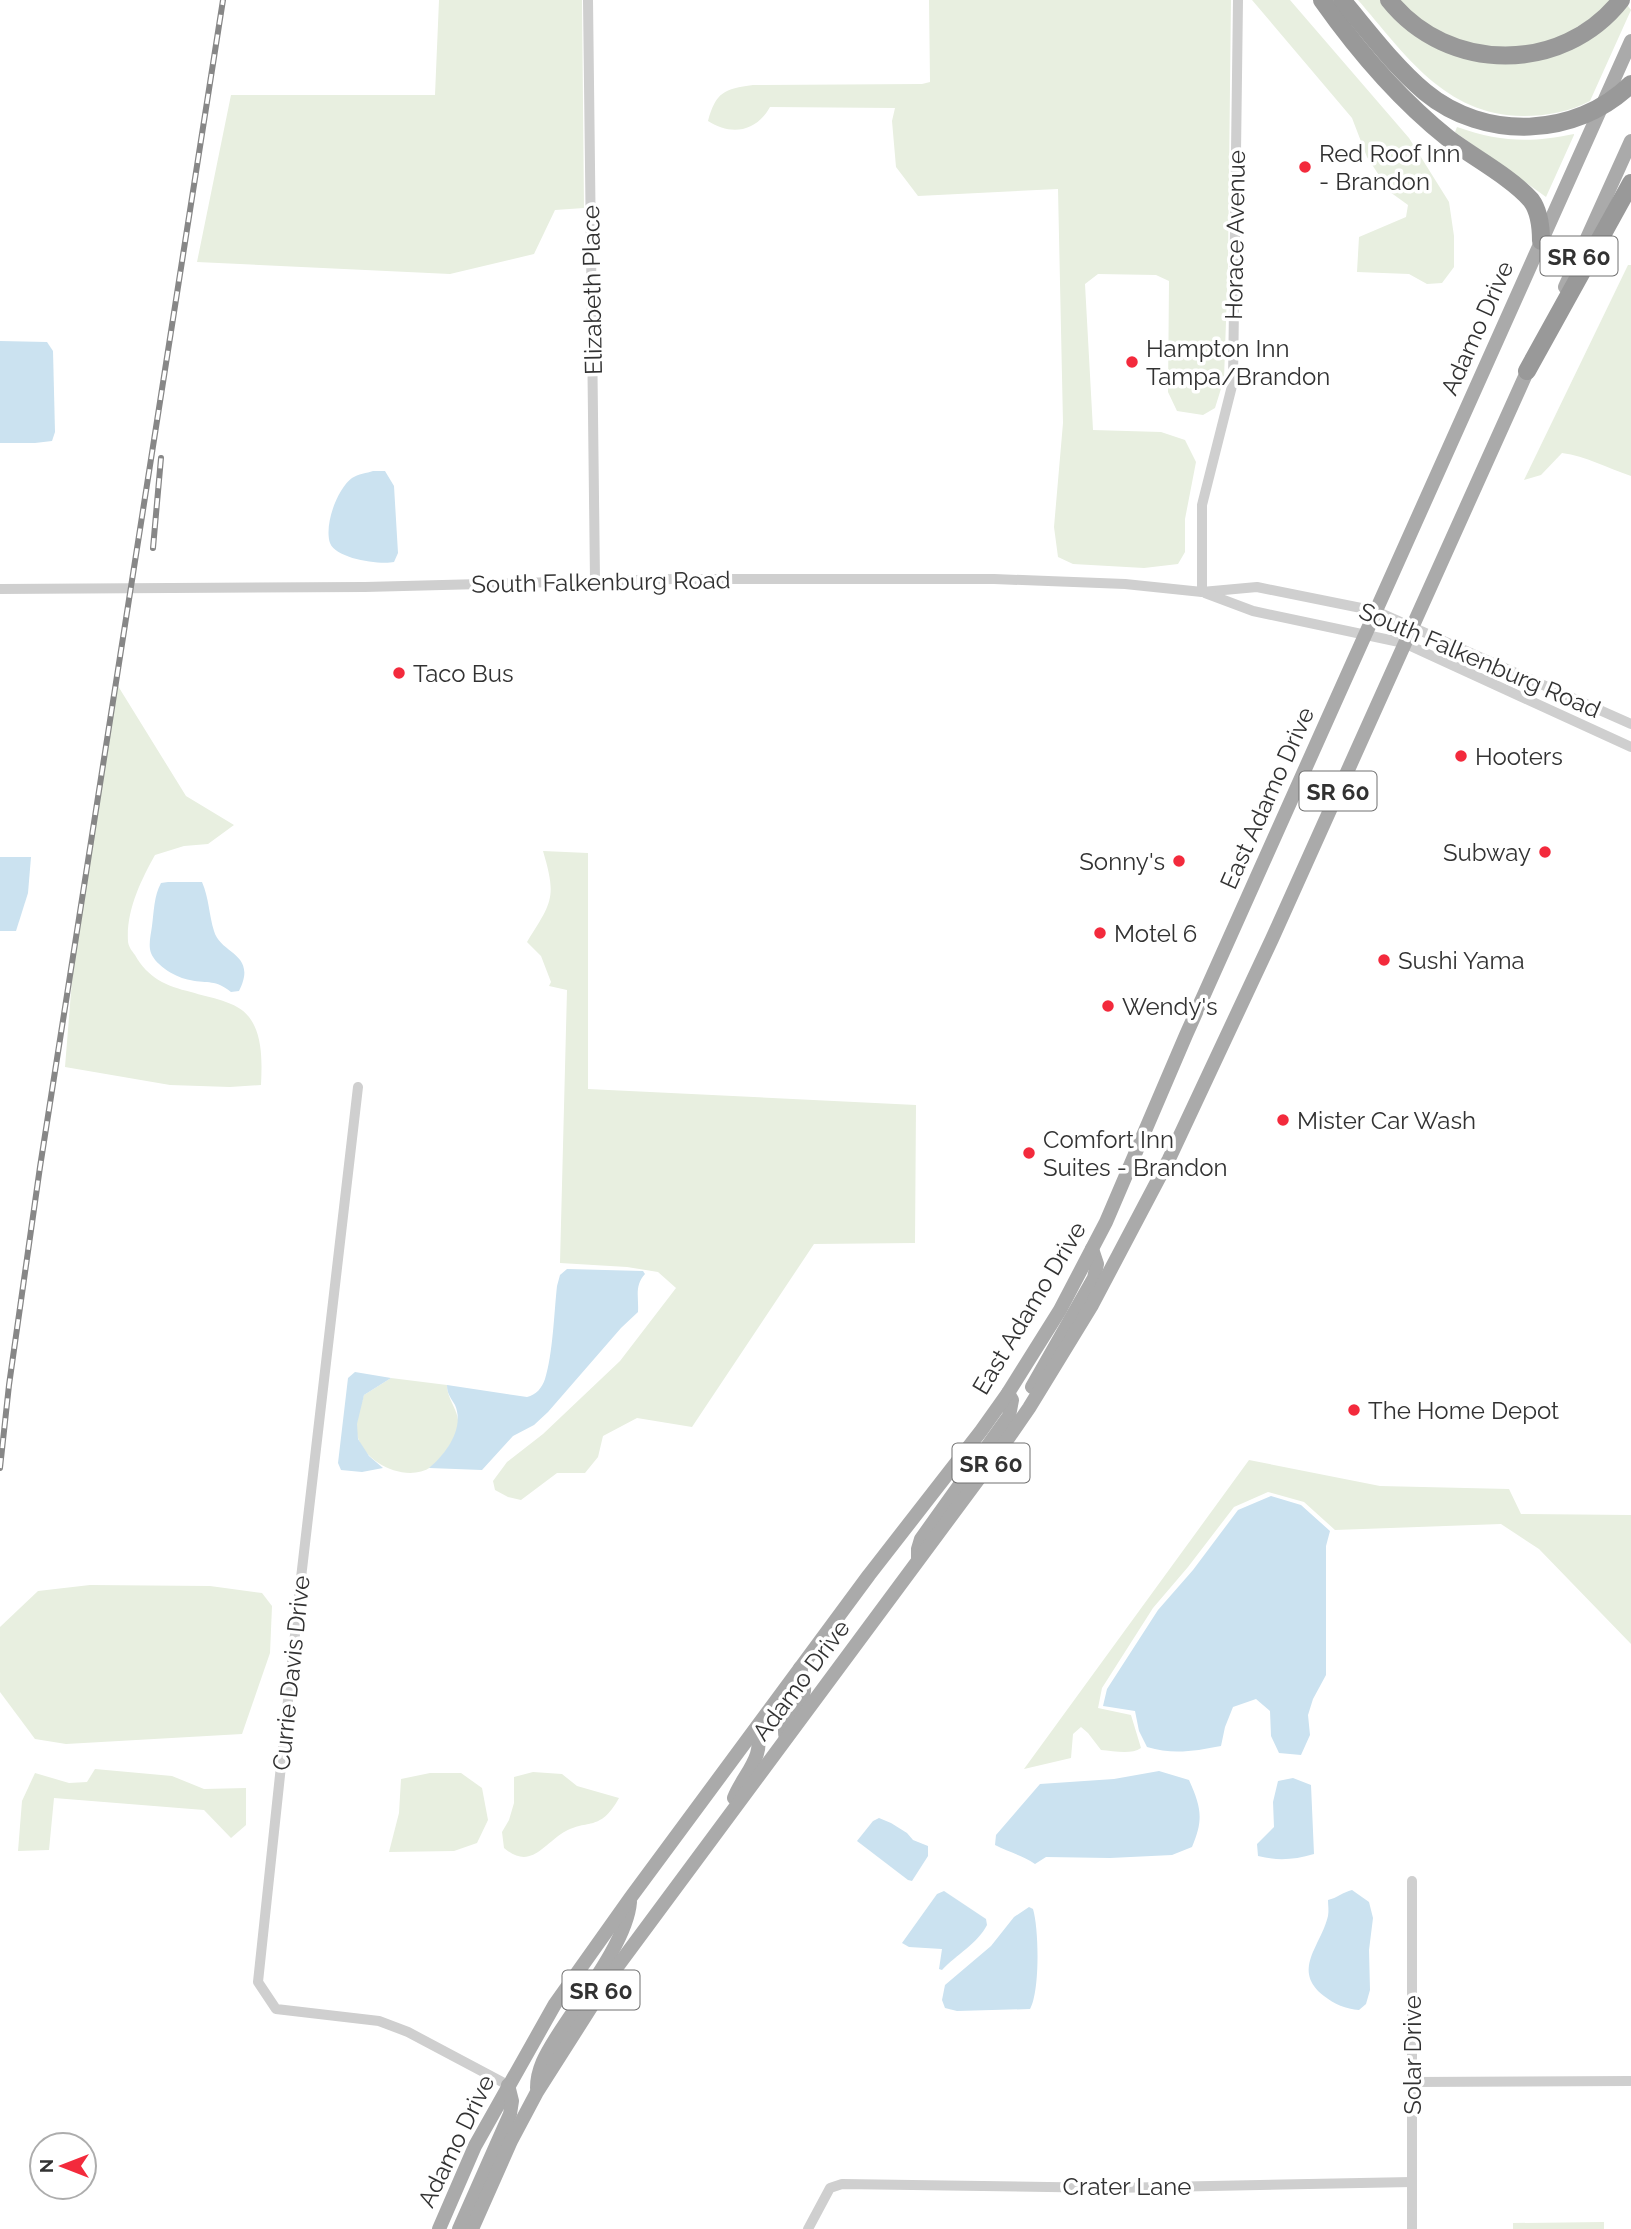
<svg xmlns="http://www.w3.org/2000/svg" width="1631" height="2229" viewBox="0 0 1631 2229" font-family="Raleway,sans-serif">
<style>
.green{fill:#e8efe0}
.water{fill:#cbe2f0}
.lines{fill:none;stroke-linecap:round;stroke-linejoin:round}
.minor{stroke:#cfcfcf;stroke-width:10}
.major{stroke:#aaa;stroke-width:14}
.highway{stroke:#999;stroke-width:18}
.rail-casing{stroke:#878787;stroke-width:6}
.rail{stroke:#fff;stroke-width:3.5;stroke-dasharray:10;stroke-linecap:butt}
.poi-dot{fill:#f32a3c;stroke:#fff;stroke-width:2.5}
.labels{text-anchor:middle;dominant-baseline:central;stroke-width:7;stroke-linejoin:round;paint-order:stroke}
.shield{fill:#fff;stroke:#707070;stroke-width:2}
.shield-label{font-size:23px;font-weight:bold;fill:#323232}
.poi-label{font-size:24px;fill:#323232;stroke:#fff;text-anchor:start}
.street-label{font-size:24px;fill:#323232;stroke:#fff}
</style>
<rect width="100%" height="100%" fill="#fff"/>
<g class="green">
<polygon points="439,0 582,0 584,208 555,210 534,254 450,274 197,262 231,95 435,95"/>
<path d="M 929,0 L 1231,0 L 1228,264 L 1224,379 L 1215,408 L 1203,415 L 1177,411 L 1168,392 L 1169,281 L 1156,275 L 1098,274 L 1085,284 L 1093,430 L 1161,432 L 1185,440 L 1196,462 L 1185,519 L 1185,552 L 1178,564 L 1144,568 L 1073,564 L 1058,557 L 1054,527 L 1063,423 L 1058,189 L 918,196 L 896,167 L 892,121 L 895,108 L 770,107 C 756,132 731,136 708,121 C 716,92 724,89 753,85 L 922,84 L 930,82 Z"/>
<polygon points="1252,0 1290,0 1409,138 1449,202 1454,236 1454,267 1442,283 1427,284 1409,274 1357,272 1359,237 1406,217 1408,205 1390,192 1367,157 1352,118"/>
<path d="M 1358,0 L 1382,0 L 1401,21 L 1512,61 L 1625,2 L 1631,10 L 1590,101 C 1569,112 1546,116 1523,116 C 1444,115 1405,54 1358,0 Z"/>
<polygon points="1396,0 1616,0 1613,5 1549,44 1490,50 1433,32"/>
<path d="M 1457,127 C 1500,142 1530,143 1574,134 L 1574,135 L 1546,197 L 1455,132 Z"/>
<path d="M 1628,265 L 1631,265 L 1631,476 C 1607,468 1586,456 1562,453 L 1541,475 L 1524,480 Z"/>
<path d="M 118,686 L 186,796 L 234,825 L 208,844 L 184,846 L 155,855 C 141,880 126,911 128,941 C 128,946 132,951 135,955 C 148,978 166,986 191,992 C 210,998 237,1001 249,1017 C 263,1035 262,1063 261,1085 L 230,1087 L 170,1085 L 65,1067 L 74,955 Z"/>
<path d="M 543,851 L 588,853 L 588,1089 L 916,1105 L 915,1243 L 814,1244 L 692,1427 L 637,1418 L 603,1436 L 598,1457 L 585,1473 L 557,1473 L 521,1500 L 508,1497 L 495,1490 L 493,1481 L 507,1462 L 543,1434 L 620,1361 L 676,1288 L 658,1272 L 627,1267 L 560,1263 L 567,990 L 549,986 L 551,982 L 541,956 L 527,942 C 552,902 557,898 543,851 Z"/>
<path d="M 391,1378 L 447,1385 C 447,1402 463,1413 457,1432 C 453,1443 440,1460 431,1467 C 407,1483 366,1464 358,1438 C 354,1425 360,1408 364,1395 Z"/>
<path d="M 1249,1460 L 1380,1486 L 1509,1489 L 1521,1514 L 1631,1515 L 1631,1644 L 1539,1549 L 1501,1524 L 1335,1530 L 1304,1502 L 1268,1492 L 1234,1507 L 1188,1567 L 1153,1608 L 1102,1688 L 1098,1708 L 1131,1715 L 1141,1748 C 1131,1755 1114,1751 1101,1750 L 1088,1733 L 1081,1727 L 1073,1734 L 1071,1758 L 1024,1769 Z"/>
<polygon points="90,1585 210,1586 262,1593 272,1606 270,1653 242,1734 66,1744 35,1739 0,1692 0,1627 38,1591"/>
<polygon points="95,1769 172,1776 204,1789 246,1788 246,1825 231,1838 204,1810 54,1798 49,1850 18,1851 22,1801 35,1773 69,1783 87,1782"/>
<path d="M 533,1772 L 562,1774 L 577,1786 L 619,1798 C 599,1834 587,1817 561,1834 C 541,1848 529,1869 504,1848 L 502,1832 L 509,1820 L 514,1803 L 514,1777 Z"/>
<polygon points="430,1773 461,1773 482,1788 488,1820 477,1843 454,1851 389,1852 399,1813 401,1779"/>
<polygon points="1604,2222 1604,2229 1513,2229 1513,2223"/>
</g>
<g class="water">
<polygon points="0,341 47,342 53,351 55,432 52,441 35,443 0,443"/>
<path d="M 373,471 L 385,471 L 394,486 L 398,553 L 394,562 C 380,565 336,559 330,543 C 324,525 337,489 352,478 C 358,474 367,473 373,471 Z"/>
<polygon points="0,857 31,857 28,893 16,931 0,931"/>
<path d="M 168,882 L 202,882 C 209,898 209,915 214,931 C 221,955 258,953 239,991 L 231,992 C 215,979 209,984 190,980 C 177,978 156,966 151,953 C 148,945 151,934 152,926 C 154,911 154,896 161,883 Z"/>
<path d="M 567,1269 L 643,1271 L 645,1274 C 634,1286 639,1297 638,1312 L 621,1328 L 548,1412 L 534,1425 L 513,1436 L 482,1470 L 429,1468 C 446,1454 465,1428 455,1405 C 451,1398 447,1394 447,1385 L 527,1397 C 536,1395 542,1388 545,1379 C 553,1354 554,1313 557,1286 L 560,1275 Z"/>
<polygon points="355,1372 391,1378 364,1395 357,1424 358,1439 369,1456 383,1468 362,1472 341,1470 338,1463 348,1378"/>
<path d="M 1271,1496 L 1301,1505 L 1330,1531 L 1326,1546 L 1326,1675 L 1313,1699 L 1308,1715 L 1310,1735 L 1301,1755 L 1279,1753 L 1271,1736 L 1270,1711 L 1256,1699 L 1233,1707 L 1225,1727 L 1221,1746 C 1195,1751 1173,1755 1147,1747 L 1139,1731 L 1135,1711 L 1103,1706 L 1107,1689 L 1158,1610 L 1193,1570 L 1238,1510 Z"/>
<path d="M 1159,1771 L 1189,1780 C 1201,1807 1204,1819 1192,1847 L 1172,1855 L 1110,1858 L 1046,1857 L 1035,1864 C 1022,1855 1008,1852 995,1845 L 996,1835 L 1040,1784 L 1114,1779 Z"/>
<path d="M 1293,1778 L 1311,1785 L 1314,1854 C 1293,1860 1278,1861 1258,1856 L 1257,1844 L 1274,1827 L 1273,1802 L 1278,1781 Z"/>
<polygon points="879,1818 891,1823 907,1833 913,1840 928,1846 928,1856 912,1881 908,1880 857,1841 873,1821"/>
<path d="M 1352,1890 L 1369,1902 L 1373,1918 L 1369,1950 L 1370,1990 L 1366,2004 L 1359,2010 C 1346,2009 1334,2004 1324,1996 C 1291,1970 1321,1946 1328,1916 C 1329,1911 1328,1905 1328,1900 C 1337,1898 1343,1892 1352,1890 Z"/>
<path d="M 944,1891 L 986,1919 L 987,1925 C 978,1943 956,1955 942,1970 L 939,1969 L 942,1949 L 909,1947 L 902,1943 L 937,1894 Z"/>
<path d="M 1029,1907 L 1033,1909 C 1039,1929 1040,1992 1030,2009 L 957,2011 L 945,2008 L 942,2000 L 945,1985 L 991,1946 L 1014,1917 Z"/>
</g>
<g class="lines">
<g class="minor">
<polyline points="588,0 595,580"/>
<polyline points="0,589 365,587 675,579 994,579 1125,584 1202,592 1257,587 1376,611 1631,724"/>
<polyline points="1202,592 1202,505 1233,382 1238,0"/>
<polyline points="1205,593 1253,611 1404,643 1631,747"/>
<polyline points="358,1087 301,1578 258,1982 276,2009 379,2021 408,2032 508,2085"/>
<polyline points="1412,2082 1631,2081"/>
<polyline points="808,2229 830,2188 842,2184 1112,2188 1412,2182"/>
<polyline points="1412,2229 1412,1881"/>
</g>
<g class="major">
<polyline points="1565,287 1631,141"/>
<polyline points="1032,1387 1094,1278 1097,1264 1092,1249"/>
<polyline points="918,1559 918,1549 921,1539 1009,1416 1012,1400 1008,1393"/>
<path d="M 786,1738 C 780,1717 801,1710 804,1691 C 805,1683 802,1676 800,1668"/>
<path d="M 734,1798 C 742,1776 768,1754 755,1730"/>
<path d="M 537,2088 C 537,2069 546,2054 556,2038 C 578,2002 627,1942 630,1902"/>
<polyline points="439,2229 475,2146 555,2004 631,1897 869,1575 981,1431 1008,1393 1060,1310 1106,1222 1186,1035 1631,41"/>
<polyline points="459,2229 510,2114 512,2101 508,2085"/>
<polyline points="472,2229 511,2141 537,2092 614,1971 1000,1450 1029,1408 1092,1305 1169,1159 1272,939 1531,363"/>
</g>
<g class="highway">
<path d="M 1322,0 C 1358,51 1400,100 1449,139 C 1473,157 1512,178 1531,200 C 1540,212 1541,228 1541,241"/>
<path d="M 1342,0 C 1368,31 1394,66 1425,92 C 1484,141 1576,138 1631,84"/>
<path d="M 1389,0 C 1448,74 1563,74 1621,0"/>
<polyline points="1527,371 1631,183"/>
</g>
<g class="rail-casing">
<g id="rail">
<polyline points="153,548 161,458"/>
<polyline points="0,1468 9,1385 40,1167 223,0"/>
</g>
</g>
<use href="#rail" class="rail"/>
</g>
<g class="poi-dot">
<circle cx="1305" cy="167" r="7"/>
<circle cx="1132" cy="362" r="7"/>
<circle cx="399" cy="673" r="7"/>
<circle cx="1461" cy="756" r="7"/>
<circle cx="1545" cy="852" r="7"/>
<circle cx="1179" cy="861" r="7"/>
<circle cx="1100" cy="933" r="7"/>
<circle cx="1384" cy="960" r="7"/>
<circle cx="1108" cy="1006" r="7"/>
<circle cx="1283" cy="1120" r="7"/>
<circle cx="1029" cy="1153" r="7"/>
<circle cx="1354" cy="1410" r="7"/>
</g>
<g class="labels">
<g class="shield">
<rect x="1540.5" y="236.5" width="77" height="39" rx="5"/>
<rect x="1299.5" y="771.5" width="77" height="39" rx="5"/>
<rect x="952.5" y="1443.5" width="77" height="39" rx="5"/>
<rect x="562.5" y="1970.5" width="77" height="39" rx="5"/>
</g>
<g class="shield-label">
<text x="1579" y="256">SR 60</text>
<text x="1338" y="791">SR 60</text>
<text x="991" y="1463">SR 60</text>
<text x="601" y="1990">SR 60</text>
</g>
<g class="poi-label">
<text x="1319" y="153">Red Roof Inn<tspan x="1319" dy="28">- Brandon</tspan></text>
<text x="1146" y="348">Hampton Inn<tspan x="1146" dy="28">Tampa/Brandon</tspan></text>
<text x="413" y="673">Taco Bus</text>
<text x="1475" y="756">Hooters</text>
<text x="1531" y="852" text-anchor="end">Subway</text>
<text x="1165" y="861" text-anchor="end">Sonny's</text>
<text x="1114" y="933">Motel 6</text>
<text x="1398" y="960">Sushi Yama</text>
<text x="1122" y="1006">Wendy's</text>
<text x="1297" y="1120">Mister Car Wash</text>
<text x="1043" y="1139">Comfort Inn<tspan x="1043" dy="28">Suites - Brandon</tspan></text>
<text x="1368" y="1410">The Home Depot</text>
</g>
<g class="street-label">
<text transform="translate(1235 235) rotate(-89)">Horace Avenue</text>
<text transform="translate(592 290) rotate(-91)">Elizabeth Place</text>
<text transform="translate(1477 328) rotate(-66)">Adamo Drive</text>
<text transform="translate(601 582) rotate(-1)">South Falkenburg Road</text>
<text transform="translate(1480 660) rotate(23)">South Falkenburg Road</text>
<text transform="translate(1267 798) rotate(-66)">East Adamo Drive</text>
<text transform="translate(1029 1308) rotate(-59)">East Adamo Drive</text>
<text transform="translate(291 1673) rotate(-84)">Currie Davis Drive</text>
<text transform="translate(801 1680) rotate(-53)">Adamo Drive</text>
<text transform="translate(1412 2055) rotate(-90)">Solar Drive</text>
<text transform="translate(456 2141) rotate(-64)">Adamo Drive</text>
<text x="1127" y="2186">Crater Lane</text>
</g>
</g>
<g transform="translate(63 2166) rotate(270)"><circle r="33" fill="#ffffff" stroke="#adadad" stroke-width="2"/>
<path d="M0-5L12 26L0 18L-12 26Z" fill="#f32a3c"/>
<text y="-10" font-size="19" font-weight="bold" text-anchor="middle" fill="#323232">N</text>
</g>
</svg>
